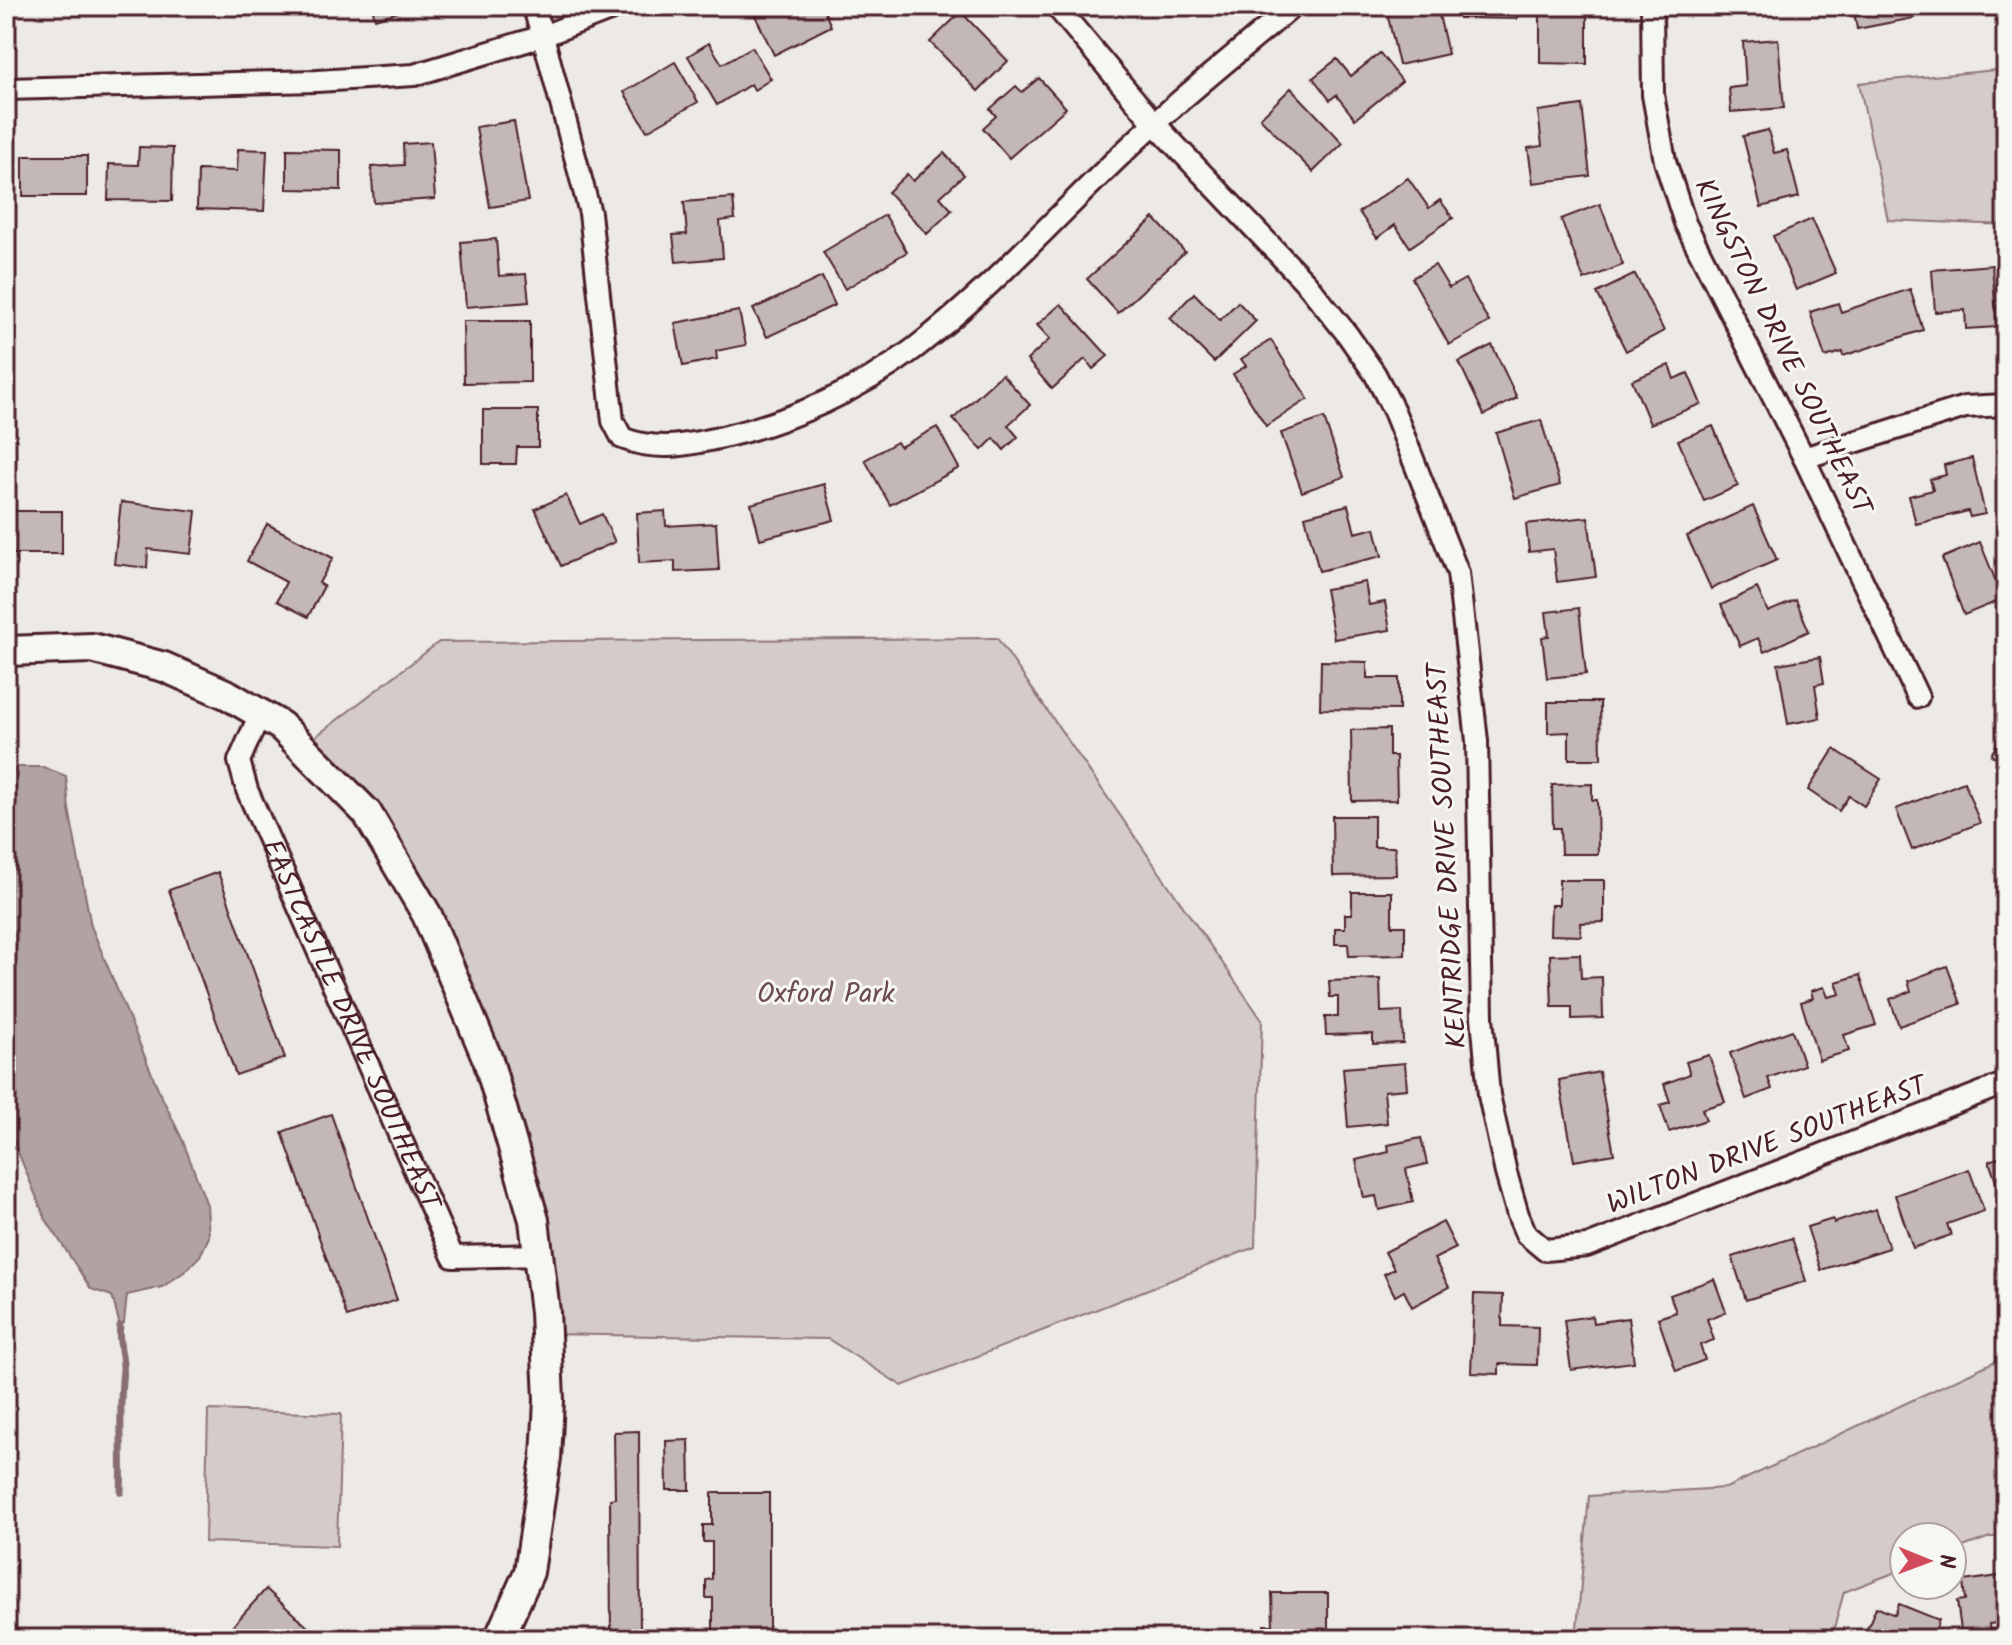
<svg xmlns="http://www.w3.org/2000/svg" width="2012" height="1645" viewBox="0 0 2012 1645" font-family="Kalam,sans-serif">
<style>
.green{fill:#d4cbca;stroke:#8f757a;stroke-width:2}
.water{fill:#b1a2a3;stroke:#886e73;stroke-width:2}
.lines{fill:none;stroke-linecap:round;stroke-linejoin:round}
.stream{stroke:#886e73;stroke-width:7}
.building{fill:#c4b7b7;stroke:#4a1f2b;stroke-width:2}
.street-casing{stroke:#4a1f2b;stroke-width:26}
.secondary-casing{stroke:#4a1f2b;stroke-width:34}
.street{stroke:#f6f6f2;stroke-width:20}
.secondary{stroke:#f6f6f2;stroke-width:28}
.labels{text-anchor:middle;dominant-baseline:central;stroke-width:6;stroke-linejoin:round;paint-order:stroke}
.street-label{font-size:28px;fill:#4a1f2b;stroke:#f6f6f2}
.park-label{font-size:28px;fill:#6c4a53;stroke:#f6f6f2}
</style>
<rect width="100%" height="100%" fill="#ece9e6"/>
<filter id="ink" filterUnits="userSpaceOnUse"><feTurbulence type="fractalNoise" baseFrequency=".0125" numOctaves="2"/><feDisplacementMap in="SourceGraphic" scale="16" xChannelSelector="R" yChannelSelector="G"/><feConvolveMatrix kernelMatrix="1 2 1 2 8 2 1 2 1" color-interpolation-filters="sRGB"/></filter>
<g filter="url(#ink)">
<g class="green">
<polygon points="2006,69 2006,225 1888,220 1859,83"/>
<polygon points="997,638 1262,1020 1255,1247 902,1386 828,1339 546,1334 539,1255 427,916 302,747 439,642"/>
<polygon points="2006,1356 2006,1537 1990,1537 1952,1551 1952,1537 1904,1537 1904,1569 1844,1592 1831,1639 1576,1639 1589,1496 1726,1488"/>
<polygon points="208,1410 341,1414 337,1546 205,1542"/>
</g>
<polygon class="water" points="16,767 43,767 66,776 69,809 91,926 159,1091 182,1139 207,1205 209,1237 200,1256 184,1272 162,1287 127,1295 124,1323 120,1326 112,1296 91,1289 45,1218 6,1123 6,785"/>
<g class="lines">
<path class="stream" d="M 120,1326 C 117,1341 124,1355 123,1370 C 118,1411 123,1452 121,1492"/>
</g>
<g class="building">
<polygon points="372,6 418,6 375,19"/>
<polygon points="780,6 782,9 789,6 822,6 831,26 774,55 751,7"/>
<polygon points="1397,6 1437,6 1448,54 1399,65 1386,8"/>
<polygon points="1460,6 1517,6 1517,19 1459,18"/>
<polygon points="1540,6 1587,6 1587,64 1540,63"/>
<polygon points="1711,6 1773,6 1773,14 1711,13"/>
<polygon points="1853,6 1912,6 1914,18 1857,29"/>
<polygon points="961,12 1008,61 978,91 930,42"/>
<polygon points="1778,39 1784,108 1731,112 1729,88 1746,86 1743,42"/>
<polygon points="709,43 722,64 752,47 771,79 754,90 751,84 717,105 688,56"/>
<polygon points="1380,53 1402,81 1355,119 1336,95 1330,100 1313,78 1337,59 1351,76"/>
<polygon points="675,62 698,102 647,131 624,92"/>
<polygon points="1039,78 1066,108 1009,158 983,128 996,116 990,109 1016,86 1022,92"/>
<polygon points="1291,88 1343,143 1313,172 1260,118"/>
<polygon points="1582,105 1590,176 1533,183 1528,148 1542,146 1538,111"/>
<polygon points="514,121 528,201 490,207 476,127"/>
<polygon points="1768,130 1774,153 1787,150 1799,197 1761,207 1743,136"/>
<polygon points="431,142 435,199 374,203 371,167 404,165 403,144"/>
<polygon points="139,147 173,148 172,201 108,200 109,164 138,165"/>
<polygon points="238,149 267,150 264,211 197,209 198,170 237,171"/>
<polygon points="287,149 341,150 341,190 287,189"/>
<polygon points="944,153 964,175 940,197 952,210 927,234 888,192 907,174 913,181"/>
<rect x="23" y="156" width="64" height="40"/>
<polygon points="1408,178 1429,208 1440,200 1453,218 1410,247 1395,225 1377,238 1359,212"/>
<polygon points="733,198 735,219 720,221 723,258 676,262 673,235 687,234 684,202"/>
<polygon points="1600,204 1623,265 1584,280 1561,219"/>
<polygon points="885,215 907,252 845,289 823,252"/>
<polygon points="1154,218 1185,252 1118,313 1087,279"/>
<polygon points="1812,219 1836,273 1796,290 1773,236"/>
<polygon points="496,239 499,276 526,274 529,302 466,307 461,242"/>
<polygon points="1435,265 1449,288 1465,279 1489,322 1449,345 1412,278"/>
<polygon points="1992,265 1997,327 1966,329 1965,310 1935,312 1932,270"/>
<polygon points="1635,274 1664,331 1626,351 1597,293"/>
<polygon points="822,277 835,305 767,337 753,309"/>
<polygon points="1910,289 1923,330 1843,356 1842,352 1825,357 1810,312 1838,303 1841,312"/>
<polygon points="1194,293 1220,320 1238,302 1256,321 1214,362 1170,318"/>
<polygon points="1061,304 1108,356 1093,369 1085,359 1052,389 1027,360 1050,339 1037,325"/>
<polygon points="739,311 746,345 716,351 717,359 683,366 675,323"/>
<polygon points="463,321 530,321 530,382 464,383"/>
<polygon points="1271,340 1308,399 1266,426 1233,374 1246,366 1241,359"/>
<polygon points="1492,345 1517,398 1484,415 1459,362"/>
<polygon points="1669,365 1674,379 1688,373 1701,404 1650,424 1632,380"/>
<polygon points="1002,374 1030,405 1008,425 1018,437 1004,450 994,438 982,450 953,419"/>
<polygon points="483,410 538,410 538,447 517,447 516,464 483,464"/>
<polygon points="1324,418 1344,477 1302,492 1281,433"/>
<polygon points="1541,420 1560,485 1515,498 1496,433"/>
<polygon points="1713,426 1738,486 1704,501 1678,440"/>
<polygon points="937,427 959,468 890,505 865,460 897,442 900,447"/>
<polygon points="1972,458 1985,514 1970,517 1968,511 1916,524 1909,496 1933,490 1930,479 1946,475 1944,465"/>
<polygon points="824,484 834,520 760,539 751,504"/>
<polygon points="566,495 580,524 602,514 615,542 561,566 535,509"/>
<polygon points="121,502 196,511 191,554 148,549 147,568 114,564"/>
<polygon points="1348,505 1355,533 1375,528 1382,556 1319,571 1305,516"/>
<polygon points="1753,506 1777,560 1711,589 1687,536"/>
<rect x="6" y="511" width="56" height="43"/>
<polygon points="665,511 666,526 716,523 719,570 675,572 675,561 639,563 637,513"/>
<polygon points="1588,517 1596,577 1557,582 1553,549 1529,552 1526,524"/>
<polygon points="267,524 333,558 319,583 324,586 308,617 277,601 286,582 247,561"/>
<polygon points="1980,542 2003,599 1964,615 1942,558"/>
<polygon points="1365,582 1369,605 1385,602 1390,630 1334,639 1325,589"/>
<polygon points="1757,588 1768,612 1796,600 1809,631 1764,652 1758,638 1740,646 1721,605"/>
<polygon points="1579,608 1586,674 1547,678 1542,637 1549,636 1546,612"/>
<polygon points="1820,657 1824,683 1815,685 1820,718 1788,724 1778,664"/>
<polygon points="1321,661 1367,662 1367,678 1399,678 1399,710 1320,709"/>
<polygon points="1548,702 1600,702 1601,759 1569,759 1569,732 1548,733"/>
<polygon points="2006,727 2006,764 1991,755"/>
<polygon points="1389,729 1389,756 1396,756 1397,800 1352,801 1351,730"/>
<polygon points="1834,749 1881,779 1864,806 1849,796 1839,811 1808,790"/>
<polygon points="1964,782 1980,823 1912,850 1896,809"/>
<polygon points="1592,784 1592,800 1597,800 1598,854 1561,854 1560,828 1553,828 1552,785"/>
<polygon points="1332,816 1374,816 1374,847 1395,847 1396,875 1333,876"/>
<polygon points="218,872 285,1058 236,1075 169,890"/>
<polygon points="1559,880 1604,880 1604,922 1580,923 1581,936 1550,935 1551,905 1559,905"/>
<polygon points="1352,892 1392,892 1392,926 1405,926 1405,955 1349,956 1348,944 1335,944 1335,928 1345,928 1345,914 1352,914"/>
<polygon points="1580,954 1581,978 1602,977 1603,1018 1572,1019 1572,1007 1552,1007 1550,955"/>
<polygon points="1947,966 1961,1004 1899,1026 1890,999 1911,991 1908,981"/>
<polygon points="1860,975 1876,1025 1844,1035 1849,1051 1819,1060 1801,1002 1813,998 1811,991 1824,987 1828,997 1840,994 1836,982"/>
<polygon points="1380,979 1381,1012 1402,1011 1403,1043 1373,1044 1373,1034 1326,1035 1325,1017 1338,1017 1338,997 1330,997 1329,981"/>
<polygon points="1792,1030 1804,1065 1768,1078 1772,1089 1746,1099 1730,1053"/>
<polygon points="1709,1055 1725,1102 1702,1109 1706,1120 1669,1132 1660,1105 1670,1102 1664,1084 1690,1074 1686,1062"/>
<polygon points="1405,1063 1407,1089 1384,1091 1387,1123 1348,1127 1343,1068"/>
<polygon points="1599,1072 1614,1154 1574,1161 1559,1080"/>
<polygon points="331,1114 397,1300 347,1317 282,1132"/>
<polygon points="1421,1138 1427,1164 1406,1169 1413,1202 1379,1210 1376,1196 1364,1198 1356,1160 1389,1152 1388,1145"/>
<polygon points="2006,1155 2006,1197 2002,1199 1989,1161"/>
<polygon points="1969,1169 1984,1211 1947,1224 1951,1235 1913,1248 1895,1195"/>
<polygon points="1876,1209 1889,1248 1821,1270 1807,1227 1833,1219 1834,1223"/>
<polygon points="1443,1222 1456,1248 1434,1259 1449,1287 1412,1307 1404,1291 1395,1296 1384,1274 1394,1269 1385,1252"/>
<polygon points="1792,1238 1806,1281 1746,1300 1732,1257"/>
<polygon points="1714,1279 1726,1312 1707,1319 1714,1340 1700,1345 1705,1360 1676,1371 1658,1318 1676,1312 1670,1295"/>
<polygon points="1474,1294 1503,1295 1502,1326 1538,1327 1537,1365 1499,1364 1499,1374 1471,1373"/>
<polygon points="1592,1316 1593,1323 1628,1318 1634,1362 1571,1370 1564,1320"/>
<polygon points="639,1431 640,1639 611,1639 610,1499 615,1498 614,1432"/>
<polygon points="689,1440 690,1490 667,1490 666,1441"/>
<polygon points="712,1493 769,1493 769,1639 705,1639 705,1633 713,1633 713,1598 706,1598 706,1580 712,1579 712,1542 703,1542 703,1525 712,1525"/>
<polygon points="2006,1575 2006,1622 1989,1624 1990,1635 1962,1638 1957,1601 1965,1600 1963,1581"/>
<polygon points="266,1589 309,1628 299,1639 221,1639"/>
<polygon points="1272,1593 1328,1593 1328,1639 1264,1639 1264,1625 1273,1625"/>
<polygon points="1899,1604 1939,1620 1932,1639 1863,1639 1876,1607 1895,1615"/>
</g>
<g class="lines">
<g class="street-casing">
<g id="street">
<path d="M 533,6 L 543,36 L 590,213 L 613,421 L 622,438 C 657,452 688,445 723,437 C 791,421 859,391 915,348 C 1000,283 1074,196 1154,124 C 1199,83 1247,45 1293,6"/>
<polyline points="1056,6 1154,123 1307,284 1347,334 1375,374 1394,411 1458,573 1477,741 1482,1017 1489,1095 1506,1173 1518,1215 1526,1234 1545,1250 1587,1246 2006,1083"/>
<polyline points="1652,6 1653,95 1665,161 1685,223 1804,458 1918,697"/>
<polyline points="6,89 317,81 414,75 543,36 620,6"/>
<polyline points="1804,458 1965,407 2006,405"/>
<path id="s1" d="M 260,714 L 239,761 L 247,790 L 453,1257 L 539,1255"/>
</g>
</g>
<g class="secondary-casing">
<polyline id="secondary" points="6,651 92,648 164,667 228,695 281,726 367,813 427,915 488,1060 534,1220 545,1312 549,1400 546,1458 529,1572 499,1639"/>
</g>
<use href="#street" class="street"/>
<use href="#secondary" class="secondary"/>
</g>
</g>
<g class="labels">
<g class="street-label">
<text transform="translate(1782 347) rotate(64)">KINGSTON DRIVE SOUTHEAST</text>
<text transform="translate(1448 856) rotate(-93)">KENTRIDGE DRIVE SOUTHEAST</text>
<text stroke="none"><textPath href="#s1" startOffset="338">EASTCASTLE DRIVE SOUTHEAST</textPath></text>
<text transform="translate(1767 1146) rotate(-21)">WILTON DRIVE SOUTHEAST</text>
</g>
<g class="park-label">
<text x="826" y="994">Oxford Park</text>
</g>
</g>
<rect width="2012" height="1645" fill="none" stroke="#f6f6f2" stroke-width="32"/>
<rect x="16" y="16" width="1980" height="1613" fill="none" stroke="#4a1f2b" stroke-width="3" filter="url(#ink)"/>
<g transform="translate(1928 1561) rotate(91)"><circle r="38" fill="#f6f6f2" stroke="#b1a0a2" stroke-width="2"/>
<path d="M0-6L14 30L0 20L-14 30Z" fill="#d1495b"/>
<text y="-12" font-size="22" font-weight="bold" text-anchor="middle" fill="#4a1f2b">N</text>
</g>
</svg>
